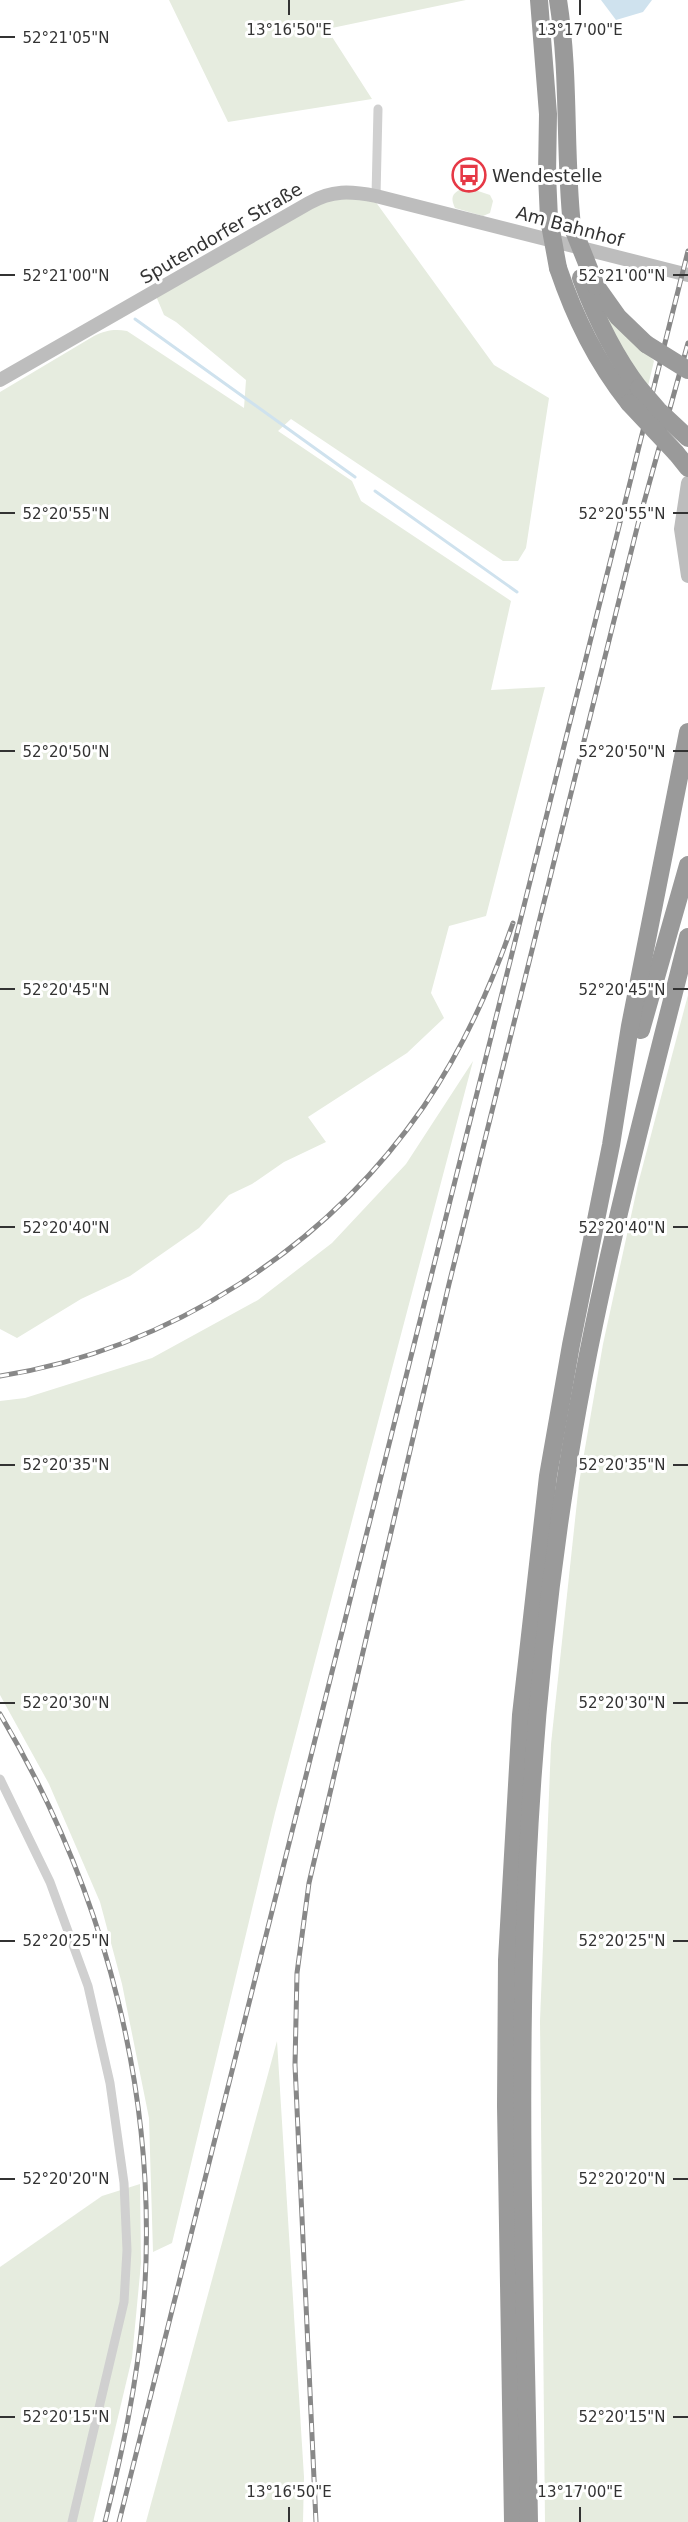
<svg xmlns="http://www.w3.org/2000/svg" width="688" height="2522" viewBox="0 0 688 2522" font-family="'DejaVu Sans',sans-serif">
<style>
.green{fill:#e6ecdf}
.water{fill:#cfe2ee}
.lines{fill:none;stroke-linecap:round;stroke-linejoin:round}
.stream{stroke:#cfe2ee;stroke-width:3}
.street{stroke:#d0d0d0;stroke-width:9}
.secondary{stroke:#bdbdbd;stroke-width:14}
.highway{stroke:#9a9a9a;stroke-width:18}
.rail-casing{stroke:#888;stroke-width:5}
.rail{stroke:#fff;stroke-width:3;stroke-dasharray:9;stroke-linecap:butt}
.highway-bridge{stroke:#9a9a9a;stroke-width:18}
.ticks{fill:none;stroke:#333;stroke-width:2}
.labels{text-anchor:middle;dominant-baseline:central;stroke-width:6;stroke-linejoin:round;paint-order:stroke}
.poi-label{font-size:18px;fill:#333;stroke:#fff;text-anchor:start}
.street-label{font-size:18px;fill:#333;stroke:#fff}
.ticks-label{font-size:15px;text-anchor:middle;fill:#333;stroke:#fff;stroke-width:6;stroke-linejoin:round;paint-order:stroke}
</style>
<rect width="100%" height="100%" fill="#fff"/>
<g class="green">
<polygon points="169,0 466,0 327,29 372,99 228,122"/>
<path d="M 466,187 L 490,195 L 493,201 L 490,213 L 483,216 L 455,208 C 449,195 454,192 466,187 Z"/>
<path d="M 342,197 L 375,201 L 494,365 L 549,398 L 526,548 L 518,561 L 503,561 L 291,419 L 278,431 L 352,481 L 361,501 L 511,601 L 491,690 L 545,687 L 486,916 L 449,926 L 431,993 L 444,1018 L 407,1053 L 308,1117 L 326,1142 L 284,1162 L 252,1184 L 229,1195 L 199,1228 L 130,1276 L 81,1299 L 17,1338 L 0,1329 L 0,392 L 94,336 C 106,330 115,329 127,331 L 244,408 L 246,380 L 176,322 L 164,315 L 156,296 L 323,200 Z"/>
<polygon points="593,292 654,361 648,386 629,365"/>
<polygon points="688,995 688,2522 545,2522 540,2021 551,1744 579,1483 603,1344 638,1184"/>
<polygon points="473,1061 275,1813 172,2243 153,2252 149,2118 122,1984 100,1902 49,1784 0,1695 0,1401 25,1398 152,1358 258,1300 332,1243 406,1164"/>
<polygon points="277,2041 304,2477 303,2522 146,2522"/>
<polygon points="140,2184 141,2263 132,2358 93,2522 0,2522 0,2267 102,2196"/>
</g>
<polygon class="water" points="601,0 652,0 643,12 616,20"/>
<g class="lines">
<g class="stream">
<polyline points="135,319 355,477"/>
<polyline points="375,491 517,592"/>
</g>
<g class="street">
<polyline points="376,196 378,109"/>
<polyline points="0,1779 50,1882 88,1986 110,2083 124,2183 127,2250 124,2302 72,2522"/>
</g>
<g class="secondary">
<path d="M 0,380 L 309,203 C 332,190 350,191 376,196 L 688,275"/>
<polyline points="688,483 681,529 688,576"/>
</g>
<g class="highway">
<polyline points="539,0 548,114 547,174 549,219"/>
<path d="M 558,0 C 570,75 564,151 572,226"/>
<path d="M 558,268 C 575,318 596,361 629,403"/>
<path d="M 581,278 C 596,318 613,354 639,388"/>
<polyline points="596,286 618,317 646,344"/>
<polyline points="676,453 688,468"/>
<polyline points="641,1030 688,865"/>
<polyline points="513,2522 506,2106 507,1960 521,1715 548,1476 571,1345 611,1145 630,1026 688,732"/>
<path d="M 529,2522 C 526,2334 519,2146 524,1959 C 528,1798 541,1637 566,1478 C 594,1295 643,1116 688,937"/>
</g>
<g class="rail-casing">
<g id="rail">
<path d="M 0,1376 C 171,1349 327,1247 424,1106 C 462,1050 491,987 513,923"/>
<path d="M 0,1714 C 107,1894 161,2103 143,2313 C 137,2384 122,2453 105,2522"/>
<polyline points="119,2522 688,251"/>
<polyline points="316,2522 295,2065 297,1973 309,1883 449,1284 638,524 688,343"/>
</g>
</g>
<use href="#rail" class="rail"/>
<g class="highway-bridge">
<polyline points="549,219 558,268"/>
<polyline points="572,226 596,286"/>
<polyline points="646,344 688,370"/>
<polyline points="639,388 658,410 688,438"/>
<polyline points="629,403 676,453"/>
</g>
</g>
<path class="ticks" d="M 289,0 L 289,15M 580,0 L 580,15M 0,37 L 15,37M 0,275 L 15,275M 673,275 L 688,275M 0,513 L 15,513M 673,513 L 688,513M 0,751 L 15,751M 673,751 L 688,751M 0,989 L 15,989M 673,989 L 688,989M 0,1227 L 15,1227M 673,1227 L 688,1227M 0,1465 L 15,1465M 673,1465 L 688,1465M 0,1703 L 15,1703M 673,1703 L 688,1703M 0,1941 L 15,1941M 673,1941 L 688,1941M 0,2179 L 15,2179M 673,2179 L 688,2179M 0,2417 L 15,2417M 673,2417 L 688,2417M 289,2507 L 289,2522M 580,2507 L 580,2522"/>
<defs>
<g id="bus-ring" transform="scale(1.725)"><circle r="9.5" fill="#fff" stroke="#e63946" stroke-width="1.5"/><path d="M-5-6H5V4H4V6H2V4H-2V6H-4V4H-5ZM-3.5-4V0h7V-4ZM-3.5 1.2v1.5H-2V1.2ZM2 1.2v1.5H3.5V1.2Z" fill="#e63946"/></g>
</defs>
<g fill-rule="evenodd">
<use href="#bus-ring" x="469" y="175"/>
</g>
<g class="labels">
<g class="poi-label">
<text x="492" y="175">Wendestelle</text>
</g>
<g class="street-label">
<text transform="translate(570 226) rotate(15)">Am Bahnhof</text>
<text transform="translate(221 233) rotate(-30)">Sputendorfer Straße</text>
</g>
</g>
<g class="ticks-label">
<text x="289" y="35">13°16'50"E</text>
<text x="580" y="35">13°17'00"E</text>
<text x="66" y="43">52°21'05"N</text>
<text x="66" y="281">52°21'00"N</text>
<text x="622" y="281">52°21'00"N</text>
<text x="66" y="519">52°20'55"N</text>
<text x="622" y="519">52°20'55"N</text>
<text x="66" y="757">52°20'50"N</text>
<text x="622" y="757">52°20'50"N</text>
<text x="66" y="995">52°20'45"N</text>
<text x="622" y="995">52°20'45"N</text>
<text x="66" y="1233">52°20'40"N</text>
<text x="622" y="1233">52°20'40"N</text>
<text x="66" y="1470">52°20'35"N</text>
<text x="622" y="1470">52°20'35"N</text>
<text x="66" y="1708">52°20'30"N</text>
<text x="622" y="1708">52°20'30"N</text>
<text x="66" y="1946">52°20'25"N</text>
<text x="622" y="1946">52°20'25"N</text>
<text x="66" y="2184">52°20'20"N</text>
<text x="622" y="2184">52°20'20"N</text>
<text x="66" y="2422">52°20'15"N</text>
<text x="622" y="2422">52°20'15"N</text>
<text x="289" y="2497">13°16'50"E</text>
<text x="580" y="2497">13°17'00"E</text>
</g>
</svg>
